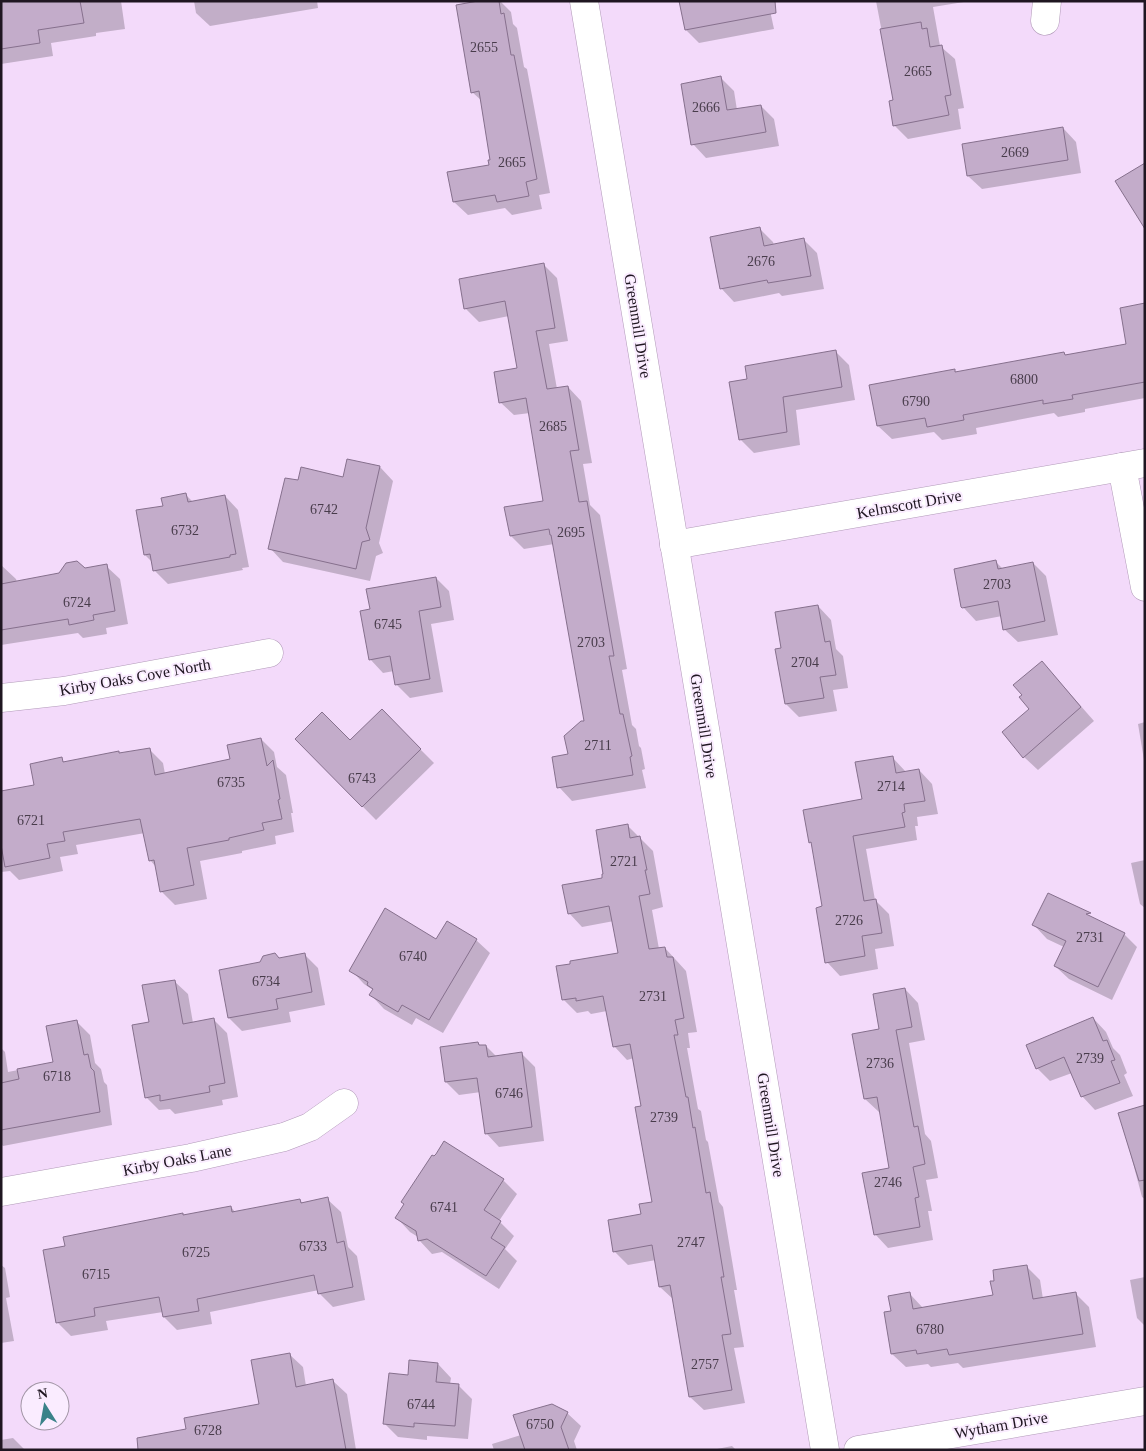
<svg xmlns="http://www.w3.org/2000/svg" width="1146" height="1451" viewBox="0 0 1146 1451" font-family="Georgia,serif">
<style>
.shadow{fill:#0003}
.building{fill:#c3acca;stroke:#86708d}
.lines{fill:none;stroke-linecap:round;stroke-linejoin:round}
.street-casing{stroke:#b19ab8;stroke-width:29}
.street{stroke:#fff;stroke-width:28}
.labels{text-anchor:middle;dominant-baseline:central;stroke-width:4;stroke-linejoin:round;paint-order:stroke}
.number-label{font-size:14px;fill:#483c4b}
.street-label{font-size:16px;fill:#1f1621;stroke:#faecff}
</style>
<rect width="100%" height="100%" fill="#f3dafa"/>
<g class="shadow">
<polygon points="1,1 121,1 125,29 96,33 96,36 51,43 53,56 1,64"/>
<polygon points="194,1 317,1 318,8 210,26 196,13"/>
<polygon points="482,1 500,1 511,12 513,24 517,28 524,67 527,69 550,193 539,195 542,209 512,215 505,208 468,215 454,202 491,166 491,161 482,101 472,92"/>
<polygon points="679,1 768,1 774,29 699,43 686,30"/>
<polygon points="876,1 970,1 933,7 940,46 955,59 964,108 958,109 961,129 908,139 894,125 895,101"/>
<polygon points="721,78 734,91 737,110 761,106 774,119 779,146 706,158 693,144"/>
<polygon points="1063,128 1076,142 1081,173 982,189 968,176"/>
<polygon points="760,229 773,242 774,245 804,240 817,253 824,289 782,296 779,293 734,302 721,288"/>
<polygon points="544,265 557,278 568,341 549,344 557,389 568,387 581,401 592,463 583,464 590,505 600,515 627,669 622,670 632,725 636,729 639,746 641,748 645,769 642,770 646,788 572,801 559,787 569,755 585,722 554,544 524,549 511,536 506,508 545,502 530,413 514,415 500,402 519,369 509,316 479,322 465,308"/>
<polygon points="1145,305 1145,398 1085,409 1085,412 1058,417 1054,413 976,428 977,434 942,440 934,432 892,439 878,426 954,370 957,373 1128,345"/>
<polygon points="835,351 849,365 855,400 796,410 800,445 754,453 740,439 749,380"/>
<polygon points="380,467 393,481 379,543 383,553 376,556 370,581 283,562 270,548 344,478"/>
<polygon points="186,495 193,502 225,496 238,510 249,567 242,568 243,570 168,584 154,570 153,563 145,555 137,511 164,507"/>
<polygon points="996,562 1003,569 1033,563 1046,576 1058,635 1018,642 1004,629 1002,616 976,621 963,607"/>
<polygon points="1,565 16,579 17,582 106,566 120,579 128,624 106,628 107,634 83,638 78,633 1,645"/>
<polygon points="436,578 449,591 454,620 431,624 443,692 410,698 396,684 394,671 383,673 370,659 371,610"/>
<polygon points="818,606 831,620 836,649 843,656 848,688 833,690 837,711 799,717 786,704 783,649"/>
<polygon points="1042,662 1094,721 1038,770 1024,757"/>
<polygon points="382,711 434,763 376,820 296,739 350,742"/>
<polygon points="1145,722 1145,766 1138,724"/>
<polygon points="261,739 274,752 277,767 286,775 293,813 291,813 294,832 275,836 276,844 242,851 242,853 200,861 207,899 175,905 161,891 156,867 150,860 145,833 76,845 78,854 60,857 63,871 19,880 10,871 1,872 1,792 35,786 61,759 65,763 118,752 120,754 149,749 163,763 165,774 232,760"/>
<polygon points="892,757 906,772 919,770 932,784 938,814 917,817 918,826 915,826 917,840 866,849 875,900 889,914 894,946 875,949 878,969 840,976 827,962 824,907 813,845 811,842 863,800"/>
<polygon points="627,825 653,851 663,907 652,910 659,949 665,948 686,971 697,1032 688,1033 690,1048 687,1048 698,1109 701,1111 706,1140 708,1142 719,1202 723,1207 737,1290 734,1290 744,1347 734,1348 745,1403 704,1410 690,1397 674,1300 660,1287 656,1260 628,1265 614,1251 653,1203 642,1107 634,1058 627,1060 614,1046 607,1011 591,1014 588,1011 577,1013 563,999 620,954 614,921 582,927 569,913 603,879"/>
<polygon points="1145,860 1145,908 1140,904 1131,863"/>
<polygon points="1082,910 1089,917 1124,934 1137,947 1112,1000 1069,979 1055,966 1064,947 1047,939 1034,925"/>
<polygon points="476,940 490,953 443,1033 416,1018 412,1025 384,1009 371,995 373,990 364,984 351,970 436,941"/>
<polygon points="305,955 318,968 325,1005 289,1012 291,1022 242,1031 229,1018 279,960"/>
<polygon points="174,981 188,994 193,1023 213,1019 227,1033 238,1097 222,1100 223,1105 175,1114 170,1109 159,1110 146,1097 151,1023"/>
<polygon points="905,989 918,1003 925,1040 909,1043 925,1134 931,1141 938,1178 926,1180 932,1211 928,1211 933,1240 888,1248 875,1234 890,1169 881,1112 879,1112 865,1099 854,1035 880,1030"/>
<polygon points="1093,1018 1106,1032 1113,1048 1120,1055 1127,1073 1124,1075 1133,1096 1095,1110 1082,1096 1072,1073 1050,1081 1037,1068"/>
<polygon points="77,1022 90,1035 95,1063 101,1069 104,1082 107,1085 112,1125 3,1146 1,1144 1,1048 5,1052 8,1072 54,1063"/>
<polygon points="477,1043 481,1046 486,1046 497,1057 522,1054 535,1067 544,1141 499,1147 486,1133 481,1092 459,1095 446,1082"/>
<polygon points="1145,1106 1145,1199 1142,1197 1120,1114"/>
<polygon points="445,1143 503,1180 517,1194 499,1221 514,1236 505,1249 517,1261 499,1289 442,1252 432,1254 419,1240 418,1237 410,1232 397,1218"/>
<polygon points="327,1199 341,1212 348,1247 357,1256 365,1300 333,1307 319,1293 319,1290 210,1312 212,1324 177,1330 164,1317 163,1312 106,1321 108,1330 71,1336 58,1323 44,1251 67,1247 183,1214 184,1216 231,1207 236,1213 300,1201 303,1203"/>
<polygon points="1,1265 5,1268 10,1297 6,1298 14,1341 1,1343"/>
<polygon points="1026,1266 1040,1280 1043,1299 1075,1293 1089,1307 1096,1347 963,1368 958,1363 931,1367 928,1364 906,1367 892,1354 892,1312 909,1293 923,1308 994,1296"/>
<polygon points="1145,1277 1145,1326 1137,1318 1130,1280"/>
<polygon points="289,1354 303,1367 306,1386 333,1381 347,1394 356,1450 164,1450 187,1430 261,1405"/>
<polygon points="438,1364 451,1378 450,1384 458,1385 472,1399 468,1439 427,1436 427,1440 398,1437 385,1424 409,1376"/>
<polygon points="567,1413 581,1426 574,1441 577,1450 494,1450 492,1444 521,1435"/>
<polygon points="13,1438 25,1450 1,1450 1,1440"/>
<polygon points="732,1446 736,1450 712,1450"/>
</g>
<g class="building">
<polygon points="1,1 80,1 84,23 38,30 40,43 1,49"/>
<polygon points="478,1 499,1 501,14 504,13 511,55 514,55 537,179 526,182 529,196 497,202 495,195 453,202 447,172 489,165 488,160 490,160 479,91 471,93 456,5"/>
<polygon points="679,1 775,1 776,13 685,30"/>
<polygon points="921,22 922,29 927,28 930,47 942,45 951,95 945,96 949,115 893,126 889,101 893,100 880,29"/>
<polygon points="721,76 727,110 761,105 766,132 691,145 681,84"/>
<polygon points="1063,127 1068,160 967,176 962,144"/>
<polygon points="1145,163 1145,229 1115,181"/>
<polygon points="760,227 764,246 804,238 811,276 768,283 767,280 720,289 710,237"/>
<polygon points="544,263 555,328 536,331 547,389 568,386 579,450 570,451 579,502 587,501 614,656 609,656 620,714 623,714 632,756 630,757 633,775 557,788 552,757 568,754 564,736 581,721 584,721 551,535 550,535 549,529 510,536 504,507 543,501 526,398 499,403 494,372 517,368 505,301 464,309 459,279"/>
<polygon points="1145,303 1145,382 1072,395 1073,399 1043,404 1043,400 963,415 964,420 927,427 925,418 877,426 869,385 955,369 955,372 1064,352 1065,355 1126,344 1120,308"/>
<polygon points="836,350 842,387 783,397 787,432 739,440 729,382 747,379 745,366"/>
<polygon points="347,459 380,466 366,528 370,540 362,542 356,569 268,549 285,478 298,480 301,467 343,477"/>
<polygon points="186,493 188,502 225,495 236,554 230,555 230,557 153,571 150,554 144,555 136,510 163,506 161,498"/>
<polygon points="996,560 998,569 1033,562 1045,621 1003,630 998,601 962,608 961,607 954,569"/>
<polygon points="77,561 85,568 107,564 115,611 93,615 94,620 69,625 68,619 1,630 1,584 59,573 66,563"/>
<polygon points="436,577 441,607 419,611 430,679 395,685 390,656 369,660 360,611 370,609 366,589"/>
<polygon points="818,605 825,642 830,641 836,675 820,677 824,698 785,704 775,649 781,648 775,612"/>
<polygon points="1042,661 1081,707 1023,758 1002,732 1029,709 1019,697 1022,695 1013,685"/>
<polygon points="382,709 421,749 362,807 295,739 322,712 350,740"/>
<polygon points="261,738 267,766 273,760 280,799 278,800 282,819 262,823 264,830 229,838 229,840 187,848 194,885 160,892 154,860 149,861 140,819 63,832 65,841 47,844 50,858 5,867 1,845 1,791 34,785 30,764 62,757 63,762 119,751 119,753 150,748 155,775 230,759 227,745"/>
<polygon points="893,756 896,773 919,769 925,801 904,804 905,812 902,813 905,827 853,836 864,901 876,899 882,933 862,936 865,956 825,963 816,908 822,906 811,842 809,843 803,810 862,799 855,762"/>
<polygon points="628,824 630,838 640,836 647,870 645,870 650,894 639,896 649,949 665,947 667,957 673,957 684,1018 675,1020 678,1035 674,1035 686,1097 688,1097 693,1128 695,1127 706,1193 710,1192 724,1277 721,1277 731,1334 722,1335 732,1390 689,1397 670,1285 659,1287 652,1245 613,1252 608,1220 641,1214 639,1204 652,1202 635,1107 641,1106 630,1044 613,1047 603,996 576,1001 576,998 562,1000 556,966 570,964 570,961 618,953 609,906 568,914 562,885 602,878 602,874 603,874 596,830"/>
<polygon points="1048,893 1091,913 1086,914 1125,933 1098,987 1054,966 1066,941 1032,925"/>
<polygon points="385,908 436,939 447,921 477,939 429,1020 402,1005 398,1012 369,995 373,989 367,985 368,982 349,971"/>
<polygon points="275,953 279,958 305,953 312,992 276,999 278,1009 228,1018 219,970 260,962 263,956"/>
<polygon points="175,980 183,1024 214,1018 225,1083 209,1086 210,1092 160,1101 160,1095 145,1098 132,1025 149,1022 142,985"/>
<polygon points="905,988 912,1027 896,1030 914,1127 918,1126 925,1164 913,1167 919,1197 915,1198 920,1227 874,1235 862,1173 889,1168 877,1097 864,1099 852,1034 879,1029 873,994"/>
<polygon points="1093,1017 1103,1041 1107,1040 1115,1060 1111,1061 1120,1083 1081,1097 1064,1057 1036,1069 1026,1045"/>
<polygon points="77,1020 84,1055 88,1054 91,1068 94,1071 100,1112 1,1130 1,1083 19,1079 17,1069 53,1062 46,1026"/>
<polygon points="478,1042 479,1045 486,1045 488,1057 522,1052 532,1127 485,1134 477,1078 445,1082 440,1047"/>
<polygon points="1145,1105 1145,1180 1139,1181 1118,1113"/>
<polygon points="444,1141 504,1179 484,1210 501,1221 491,1238 505,1247 486,1276 427,1239 418,1241 416,1231 395,1218 404,1204 401,1202 432,1155 434,1156 436,1154"/>
<polygon points="328,1197 337,1243 344,1241 353,1287 318,1294 314,1275 197,1299 199,1311 163,1317 159,1297 94,1308 95,1316 56,1323 43,1250 65,1246 63,1237 183,1213 183,1215 231,1206 232,1212 300,1199 301,1203"/>
<polygon points="1027,1265 1033,1299 1076,1292 1083,1334 949,1355 947,1349 917,1354 916,1350 891,1354 884,1312 891,1311 888,1296 910,1292 913,1309 993,1295 990,1281 994,1281 993,1270"/>
<polygon points="290,1353 296,1387 333,1379 346,1450 138,1450 137,1438 186,1429 184,1418 259,1404 251,1360"/>
<polygon points="409,1360 438,1363 436,1382 459,1384 455,1426 414,1423 414,1427 383,1424 389,1373 408,1375"/>
<polygon points="552,1404 568,1412 561,1427 569,1450 525,1450 513,1415"/>
</g>
<g class="lines">
<g class="street-casing">
<g id="street">
<polyline points="584,1 825,1450"/>
<polyline points="1045,21 1047,1"/>
<polyline points="1122,467 1145,587"/>
<polyline points="674,545 1145,463"/>
<polyline points="1,698 64,691 269,653"/>
<polyline points="1,1192 191,1158 284,1137 310,1127 344,1103"/>
<polyline points="858,1450 1145,1401"/>
</g>
</g>
<use href="#street" class="street"/>
</g>
<g class="labels">
<g class="number-label">
<text x="484" y="47">2655</text>
<text x="918" y="71">2665</text>
<text x="706" y="107">2666</text>
<text x="1015" y="152">2669</text>
<text x="512" y="162">2665</text>
<text x="761" y="261">2676</text>
<text x="1024" y="379">6800</text>
<text x="916" y="401">6790</text>
<text x="553" y="426">2685</text>
<text x="324" y="509">6742</text>
<text x="185" y="530">6732</text>
<text x="571" y="532">2695</text>
<text x="997" y="584">2703</text>
<text x="77" y="602">6724</text>
<text x="388" y="624">6745</text>
<text x="591" y="642">2703</text>
<text x="805" y="662">2704</text>
<text x="598" y="745">2711</text>
<text x="362" y="778">6743</text>
<text x="231" y="782">6735</text>
<text x="891" y="786">2714</text>
<text x="31" y="820">6721</text>
<text x="624" y="861">2721</text>
<text x="849" y="920">2726</text>
<text x="1090" y="937">2731</text>
<text x="413" y="956">6740</text>
<text x="266" y="981">6734</text>
<text x="653" y="996">2731</text>
<text x="1090" y="1058">2739</text>
<text x="880" y="1063">2736</text>
<text x="57" y="1076">6718</text>
<text x="509" y="1093">6746</text>
<text x="664" y="1117">2739</text>
<text x="888" y="1182">2746</text>
<text x="444" y="1207">6741</text>
<text x="691" y="1242">2747</text>
<text x="313" y="1246">6733</text>
<text x="196" y="1252">6725</text>
<text x="96" y="1274">6715</text>
<text x="930" y="1329">6780</text>
<text x="705" y="1364">2757</text>
<text x="421" y="1404">6744</text>
<text x="540" y="1424">6750</text>
<text x="208" y="1430">6728</text>
</g>
<g class="street-label">
<text transform="translate(638 326) rotate(81)">Greenmill Drive</text>
<text transform="translate(909 504) rotate(-10)">Kelmscott Drive</text>
<text transform="translate(135 677) rotate(-10)">Kirby Oaks Cove North</text>
<text transform="translate(704 726) rotate(81)">Greenmill Drive</text>
<text transform="translate(771 1125) rotate(81)">Greenmill Drive</text>
<text transform="translate(177 1160) rotate(-11)">Kirby Oaks Lane</text>
<text transform="translate(1001 1425) rotate(-10)">Wytham Drive</text>
</g>
</g>
<rect width="1146" height="1451" fill="none" stroke="#1f1621" stroke-width="5"/>
<g transform="translate(45 1406) rotate(349)"><circle r="24" fill="#faecff" stroke="#a296a6"/>
<path d="M0-4L9 19L0 12L-9 19Z" fill="#3a8289"/>
<text y="-8" font-size="14" font-weight="bold" text-anchor="middle" fill="#1f1621">N</text>
</g>
</svg>
